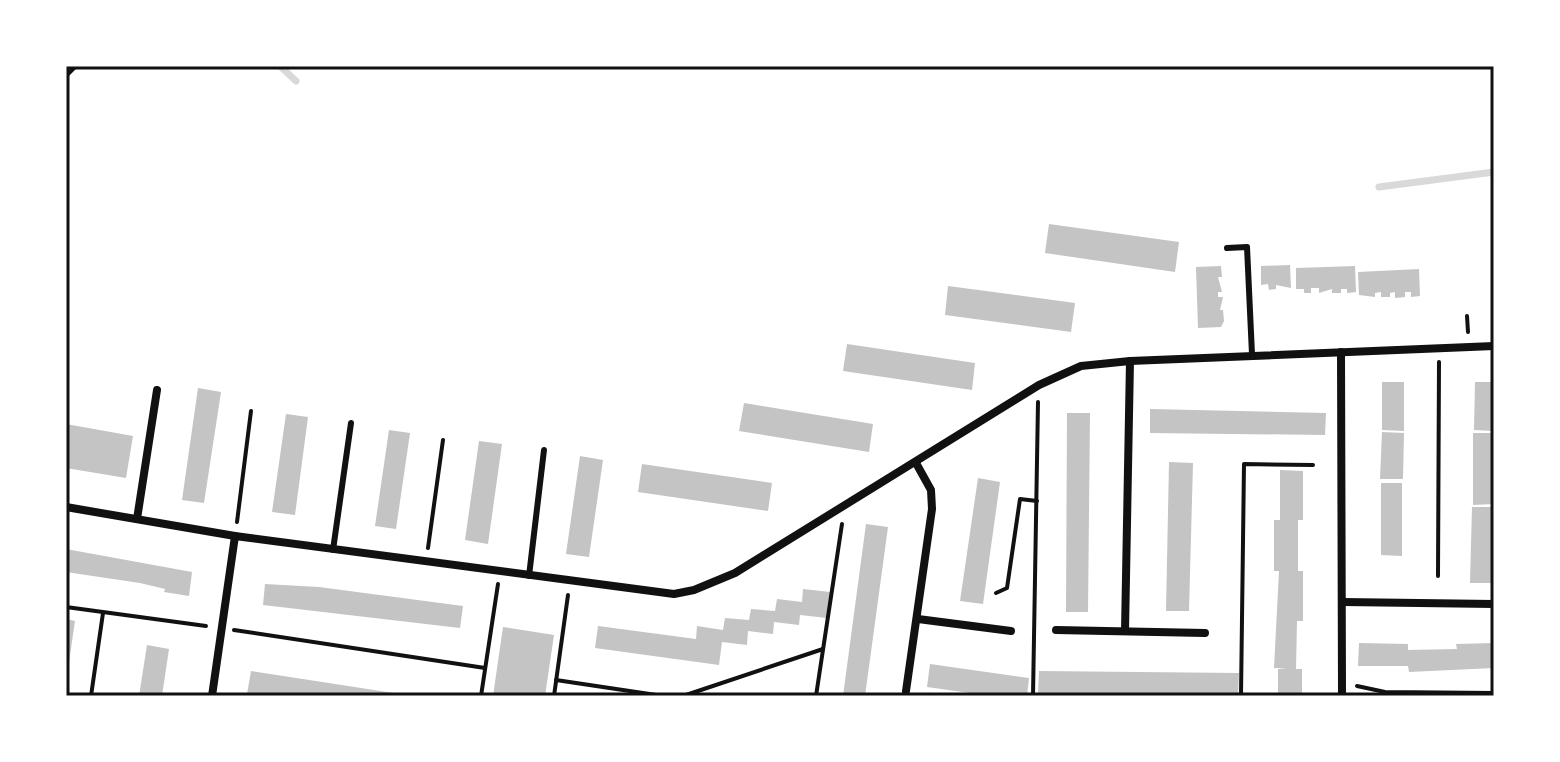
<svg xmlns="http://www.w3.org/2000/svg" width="1560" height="762" viewBox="0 0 1560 762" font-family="Arial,sans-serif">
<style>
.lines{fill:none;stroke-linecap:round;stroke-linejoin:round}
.stream{stroke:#d9d9d9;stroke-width:7}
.building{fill:#c4c4c4}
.path{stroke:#111;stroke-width:4}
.service{stroke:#111;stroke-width:6}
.minor{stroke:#111;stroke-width:8}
.neatline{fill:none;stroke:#111;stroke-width:3}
</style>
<rect width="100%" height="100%" fill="#fff"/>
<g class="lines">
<g class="stream">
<polyline points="280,66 296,81"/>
<polyline points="1379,187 1494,172"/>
</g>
</g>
<g class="building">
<polygon points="1049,224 1179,242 1175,272 1045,253"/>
<polygon points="1290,265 1291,288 1276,285 1276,289 1269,290 1268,284 1261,285 1261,266"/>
<polygon points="1221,266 1222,277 1218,277 1222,292 1218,292 1218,297 1223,297 1220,310 1223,310 1224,321 1221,327 1198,328 1196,267"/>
<polygon points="1355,266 1356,292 1347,293 1347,289 1341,289 1341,293 1332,293 1332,289 1319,293 1319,288 1311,288 1311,293 1304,293 1304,289 1296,289 1296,268"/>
<polygon points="1419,269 1420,296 1411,297 1411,292 1405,292 1405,297 1395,298 1395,292 1390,293 1390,297 1381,297 1381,292 1375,293 1375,297 1359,295 1358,272"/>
<polygon points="948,286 1075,303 1071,332 945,315"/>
<polygon points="847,344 975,363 972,390 843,371"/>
<polygon points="1382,382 1404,382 1404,431 1382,430"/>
<polygon points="1475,382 1494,382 1494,431 1474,430"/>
<polygon points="198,388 221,392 204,503 182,500"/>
<polygon points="744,403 873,424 869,452 739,431"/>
<polygon points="1150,409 1326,413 1325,435 1150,433"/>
<polygon points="1067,413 1090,413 1088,612 1066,612"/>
<polygon points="286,414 308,417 295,515 272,512"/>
<polygon points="66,424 133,436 126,478 66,468"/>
<polygon points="389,430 410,433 396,529 375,526"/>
<polygon points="1382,432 1404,433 1403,479 1380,479"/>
<polygon points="1473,433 1494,433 1494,504 1473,505"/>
<polygon points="479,441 502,444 488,544 465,540"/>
<polygon points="580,456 603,460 589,557 566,554"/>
<polygon points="1169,462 1193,463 1189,611 1166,611"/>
<polygon points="642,464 772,483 768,511 638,492"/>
<polygon points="1280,470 1303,471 1303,520 1298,520 1298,571 1303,571 1303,621 1297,621 1296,669 1302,669 1302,696 1278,696 1278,669 1286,668 1274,668 1279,571 1274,571 1274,520 1280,520"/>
<polygon points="978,478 1000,482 983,604 960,601"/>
<polygon points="1381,483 1402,483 1402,556 1381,555"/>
<polygon points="1472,507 1494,507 1494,583 1470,583"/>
<polygon points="866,524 888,527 865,696 843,696"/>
<polygon points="66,549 192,572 189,596 164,592 165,589 140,583 66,572"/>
<polygon points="265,584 319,587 463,606 460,628 263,605"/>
<polygon points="803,589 830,592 827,618 800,615 799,625 774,622 773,634 748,631 747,645 722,642 719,665 595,648 598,626 696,639 697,626 723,630 725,618 749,620 751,609 775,611 777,599 802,602"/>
<polygon points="66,619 75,621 68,669 66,669"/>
<polygon points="503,627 554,635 545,696 493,696"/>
<polygon points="1359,643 1408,644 1408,650 1457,649 1456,644 1494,643 1494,668 1409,672 1408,666 1358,666"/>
<polygon points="147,645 169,649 162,696 139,696"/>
<polygon points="930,664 1029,678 1027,696 991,696 927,687"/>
<polygon points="251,671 400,694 400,696 247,694"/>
<polygon points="1039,671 1239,673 1238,696 1038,695"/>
</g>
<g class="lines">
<g class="path">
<polyline points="66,76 76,66"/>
<polyline points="1467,316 1468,332"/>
<polyline points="237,522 251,411"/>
<polyline points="428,548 443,440"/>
<polyline points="1438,576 1439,362"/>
<polyline points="996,593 1007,588 1020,499 1037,501"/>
<polyline points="66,607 206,626"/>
<polyline points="234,630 485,668"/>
<polyline points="556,680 663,696"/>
<polyline points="1357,686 1385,692 1494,693"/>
<polyline points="91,696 103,613"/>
<polyline points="481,696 498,584"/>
<polyline points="554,696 568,595"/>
<polyline points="683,696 823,649"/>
<polyline points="816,696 842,524"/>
<polyline points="1033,696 1038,402"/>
<polyline points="1241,696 1244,464 1313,465"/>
</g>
<g class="service">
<polyline points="1227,248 1247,247 1252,354"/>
<polyline points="333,550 351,423"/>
<polyline points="529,576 544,450"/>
</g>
<g class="minor">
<polyline points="1341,352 1342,694"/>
<polyline points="66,507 235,536 674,594 694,590 735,573 1039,385 1081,366 1130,361 1494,346"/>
<polyline points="137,519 157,390"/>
<polyline points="1343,602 1494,604"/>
<polyline points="918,619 1011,631"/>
<polyline points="1056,630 1205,633"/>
<polyline points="1125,631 1130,361"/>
<polyline points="906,691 932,509 931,490 916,463"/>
<polyline points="212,696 235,536"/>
</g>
</g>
<rect width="1560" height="762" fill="none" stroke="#ffffff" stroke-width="136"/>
<rect x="68" y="68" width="1424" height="626" class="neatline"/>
</svg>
